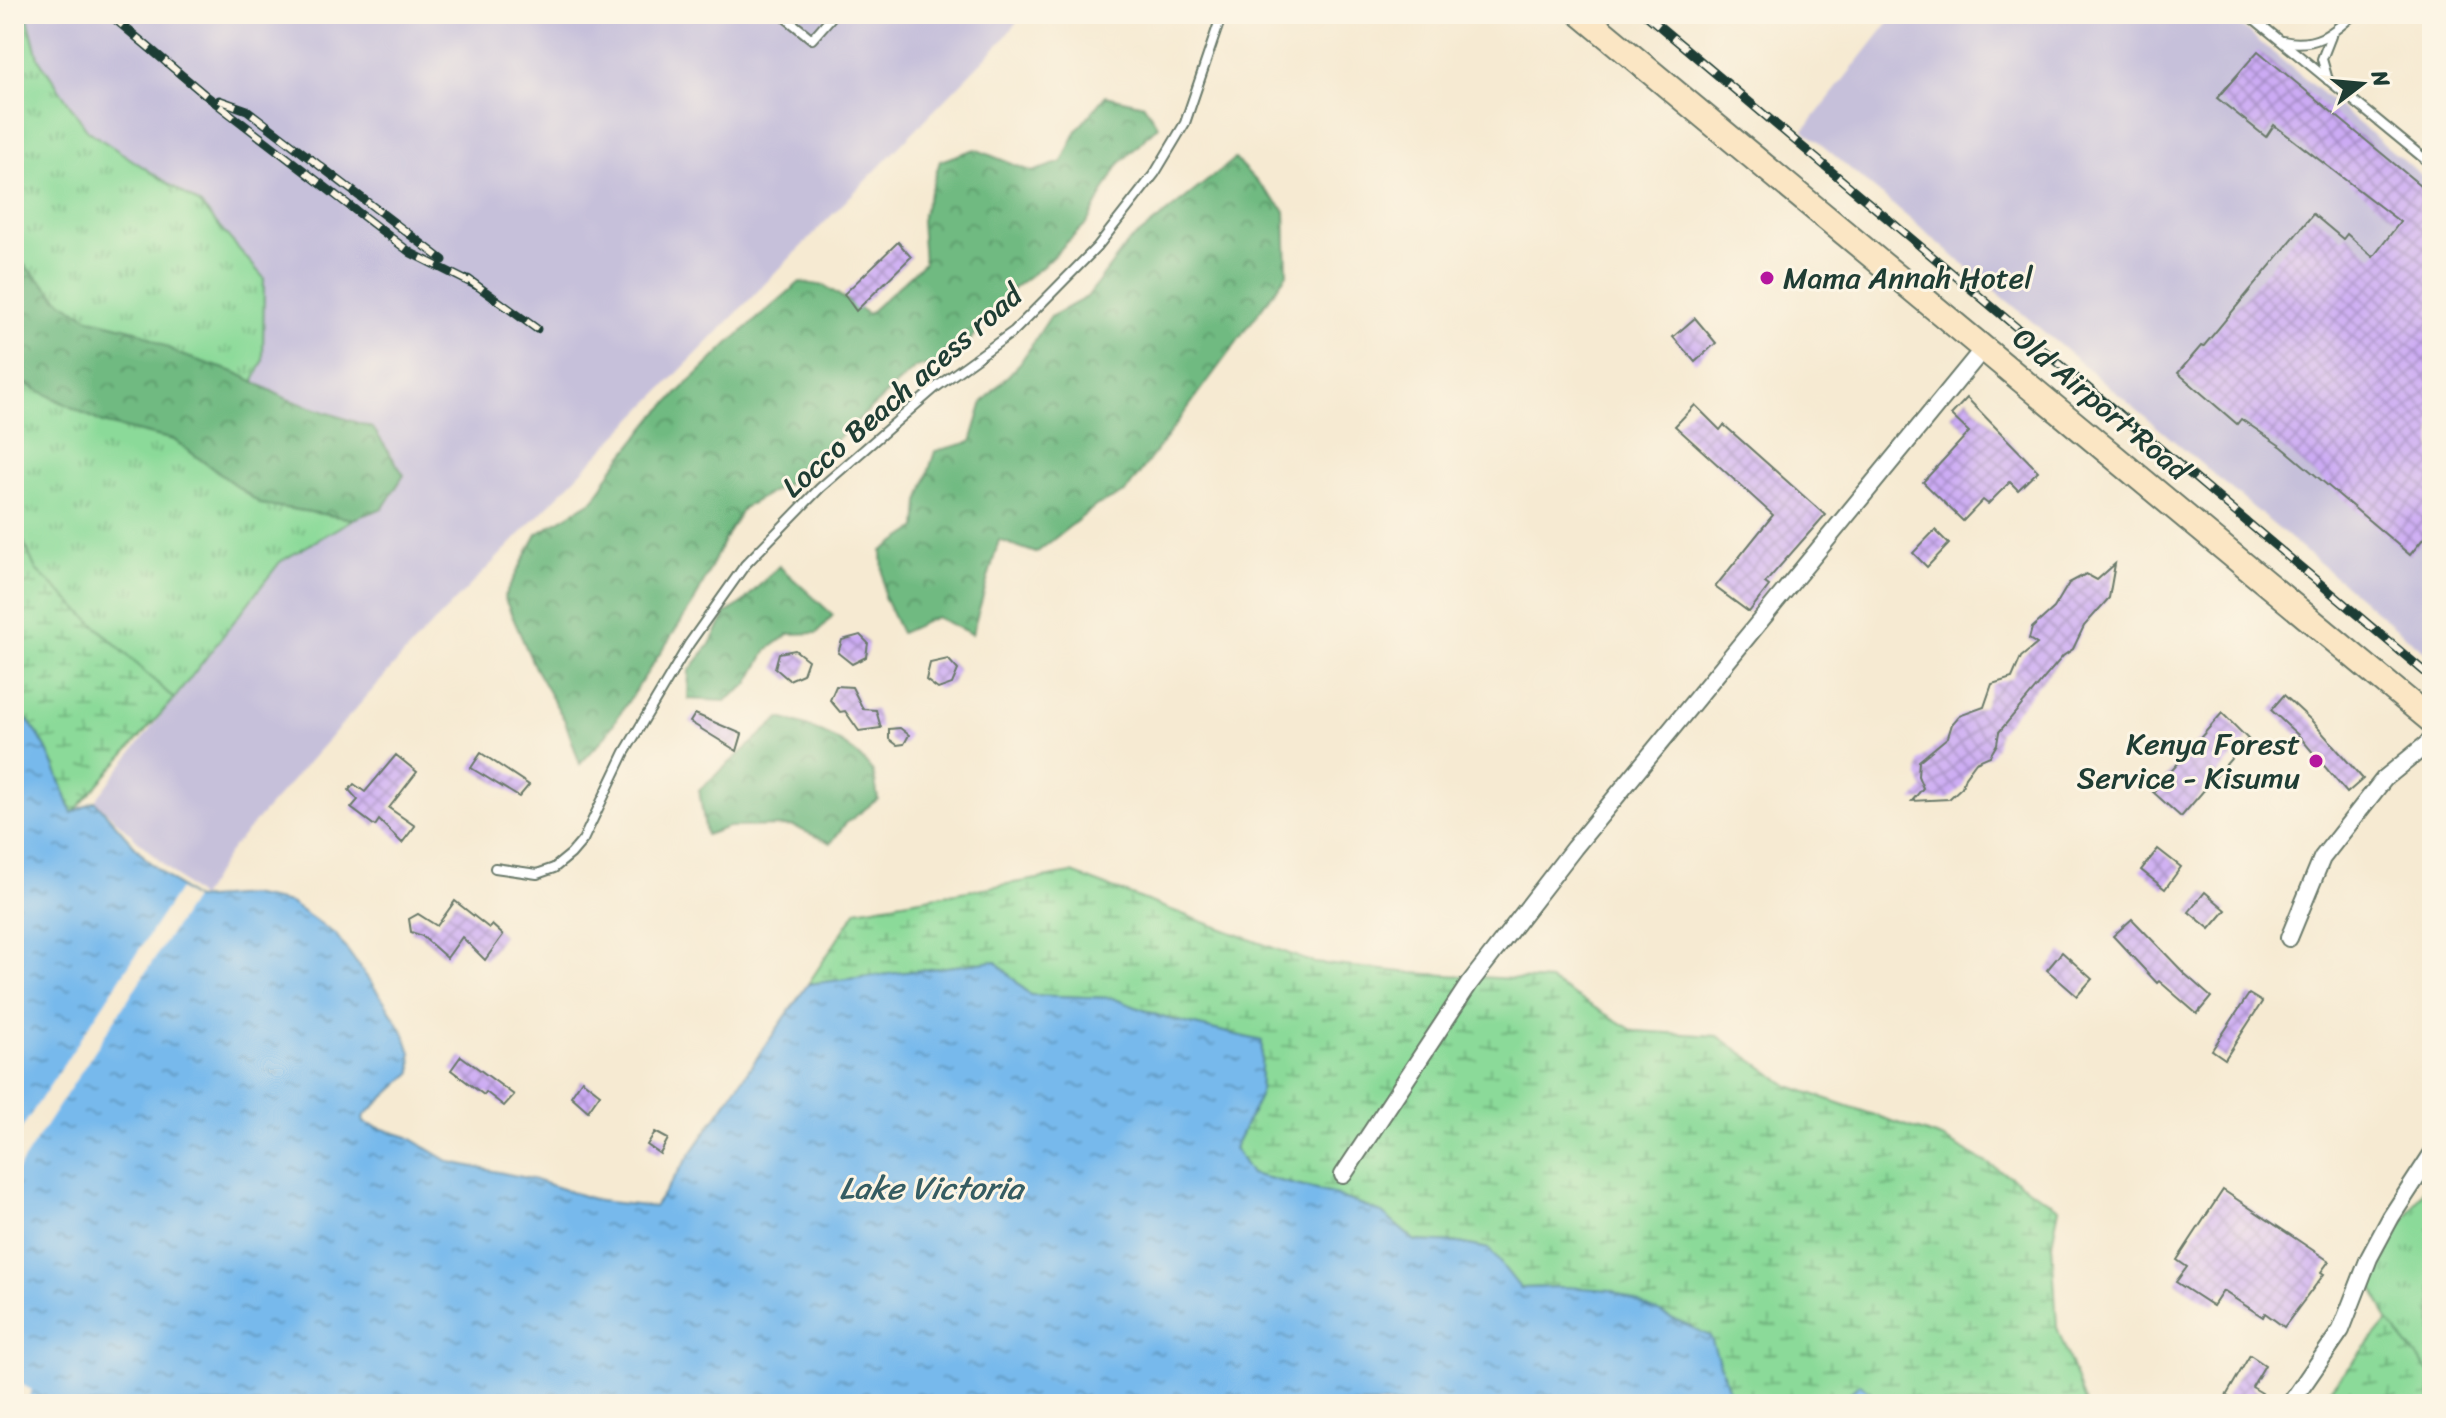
<svg xmlns="http://www.w3.org/2000/svg" width="2446" height="1418" viewBox="0 0 2446 1418" font-family="Sriracha,sans-serif">
<style>
.industrial{fill:#c6c0da}
.grass{fill:url(#grass-tufts);stroke:#558c66;stroke-width:2}
.forest{fill:url(#forest-crowns);stroke:#487c5a;stroke-width:2}
.wetland{fill:url(#wetland-marsh);stroke:#558c66;stroke-width:2}
.water{fill:url(#water-ripples);stroke:#4b7b90;stroke-width:2}
.pier{fill:#f6ead2}
.building{fill:url(#building-cross-hatch)}
.lines{fill:none;stroke-linecap:round;stroke-linejoin:round}
.lane-casing{stroke:#6a7a6b;stroke-width:12}
.street-casing{stroke:#6a7a6b;stroke-width:20}
.secondary-casing{stroke:#6a7a6b;stroke-width:28}
.lane{stroke:#fff;stroke-width:8}
.street{stroke:#fff;stroke-width:16}
.secondary{stroke:#fbe6c4;stroke-width:24}
.rail-casing{stroke:#1f3d34;stroke-width:9}
.rail{stroke:#fcf5e5;stroke-width:6;stroke-dasharray:18;stroke-linecap:butt}
.poi-dot{fill:#b5179e;stroke:#fcf5e5;stroke-width:3}
.labels{text-anchor:middle;dominant-baseline:central;stroke-width:6;stroke-linejoin:round;paint-order:stroke}
.poi-label{font-size:30px;fill:#1f3d34;stroke:#fcf5e5;text-anchor:start}
.street-label{font-size:30px;fill:#1f3d34;stroke:#fcf5e5}
.water-label{font-size:32px;font-style:italic;fill:#355c62;stroke:#fcf5e5}
</style>
<defs>
<pattern id="grass-tufts" width="24" height="20" patternUnits="userSpaceOnUse" patternTransform="scale(2)"><rect width="24" height="20" fill="#8bda99"/><path d="M3 7l-1-3M5 7V3M7 7l1-3M15 17l-1-3M17 17v-4M19 17l1-3" fill="none" stroke="#71b27e"/></pattern>
<pattern id="forest-crowns" width="20" height="18" patternUnits="userSpaceOnUse" patternTransform="scale(2)"><rect width="20" height="18" fill="#70ba81"/><path d="M2 6a3 3 0 1 1 6 0M12 15a3 3 0 1 1 6 0" fill="none" stroke="#5b986a"/></pattern>
<pattern id="wetland-marsh" width="20" height="14" patternUnits="userSpaceOnUse" patternTransform="scale(2)"><rect width="20" height="14" fill="#8bda99"/><path d="M1 5h8M5 5V1M11 12h8M15 12V8" fill="none" stroke="#71b27e"/></pattern>
<pattern id="water-ripples" width="26" height="14" patternUnits="userSpaceOnUse" patternTransform="scale(2)"><rect width="26" height="14" fill="#77b9ec"/><path d="M2 4q2-2 4 0t4 0M15 11q2-2 4 0t4 0" fill="none" stroke="#6198c0"/></pattern>
<pattern id="building-cross-hatch" width="8" height="8" patternUnits="userSpaceOnUse" patternTransform="scale(2)"><rect width="8" height="8" fill="#ccabf4"/><path d="M0 0l8 8M0 8l8-8" fill="none" stroke="#a58cc6"/></pattern>
</defs>
<rect width="100%" height="100%" fill="#fcf5e5"/>
<filter id="ink" filterUnits="userSpaceOnUse"><feTurbulence type="fractalNoise" baseFrequency=".0125" numOctaves="2"/><feDisplacementMap in="SourceGraphic" scale="16" xChannelSelector="R" yChannelSelector="G"/><feConvolveMatrix kernelMatrix="1 2 1 2 8 2 1 2 1" color-interpolation-filters="sRGB"/></filter>
<filter id="wash" filterUnits="userSpaceOnUse"><feTurbulence type="fractalNoise" baseFrequency=".006" numOctaves="4" result="noise"/><feDisplacementMap in="SourceGraphic" scale="32" xChannelSelector="R" yChannelSelector="G"/><feGaussianBlur stdDeviation="1.8" result="paint"/><feColorMatrix in="noise" values="0 0 0 0 0 0 0 0 0 0 0 0 0 0 0 0 0 1.4 0 .05"/><feComposite in="paint" operator="in"/></filter>
<g filter="url(#wash)">
<rect width="100%" height="100%" fill="#f6ead2"/>
<g class="industrial">
<polygon points="14,14 1023,14 1002,41 416,641 231,849 200,898 95,801 306,527 14,378"/>
<polygon points="1895,14 2226,14 2432,184 2432,658 1804,130"/>
</g>
<g class="grass">
<polygon points="14,14 27,14 38,58 88,131 200,204 264,278 263,361 233,428 14,321"/>
<polygon points="14,378 103,423 174,440 261,504 353,519 280,562 174,699 36,570 14,521"/>
<polygon points="2432,1178 2432,1377 2388,1321 2373,1287 2393,1237"/>
</g>
<g class="forest">
<polygon points="1105,96 1144,105 1158,126 1118,165 1087,223 1043,266 1014,288 981,324 955,363 916,367 790,482 743,508 724,540 694,602 604,738 580,764 565,721 535,668 504,597 537,534 595,499 613,468 654,417 729,343 800,282 825,286 868,314 924,263 921,220 940,161 975,149 1032,172 1062,162 1077,130"/>
<polygon points="1235,159 1285,211 1287,274 1125,493 1097,505 1036,553 999,540 972,634 936,617 901,633 884,597 882,551 917,528 919,502 935,451 971,442 983,402 1020,363 1050,317 1087,297 1127,244"/>
<polygon points="14,258 18,259 62,302 91,319 136,330 181,355 237,373 287,399 373,428 404,475 383,508 353,519 261,504 174,440 103,423 14,378"/>
<polygon points="779,566 833,615 817,633 789,634 767,650 748,684 725,701 688,699 689,671 710,644 726,613 741,604"/>
<path d="M 780,718 C 811,726 849,741 870,768 C 876,775 876,790 878,799 L 845,824 L 831,843 L 793,826 L 728,827 L 706,835 L 699,790 Z"/>
</g>
<g class="wetland">
<path d="M 14,521 L 36,570 L 174,699 L 72,814 C 59,777 46,732 14,708 Z"/>
<polygon points="1072,873 1314,963 1412,973 1550,981 1634,1031 1718,1036 1789,1086 1942,1138 2006,1174 2059,1208 2052,1243 2057,1327 2086,1404 1884,1404 1860,1384 1837,1404 1785,1404 1731,1396 1565,1287 1520,1288 1489,1249 1459,1243 1415,1241 1382,1213 1332,1194 1251,1174 1234,1148 1260,1096 1262,1041 1165,1018 1112,998 1030,995 995,961 808,984 857,910"/>
<polygon points="2388,1321 2431,1374 2432,1404 2317,1404"/>
</g>
<g class="water">
<path d="M 14,708 C 46,732 58,777 72,813 L 95,801 L 147,860 L 194,899 L 249,895 L 290,903 L 336,935 L 385,1002 L 405,1035 L 411,1053 L 412,1072 L 367,1113 L 363,1117 L 364,1123 L 408,1137 L 450,1162 L 532,1179 L 599,1201 L 654,1207 L 808,984 L 995,961 L 1030,995 L 1112,998 L 1165,1018 L 1262,1041 L 1260,1096 L 1234,1148 L 1251,1174 L 1332,1194 L 1382,1213 L 1415,1241 L 1459,1243 L 1489,1249 L 1520,1288 L 1565,1287 L 1611,1290 L 1710,1336 L 1731,1396 L 1785,1404 L 14,1404 Z"/>
<polygon points="1860,1384 1884,1404 1837,1404"/>
</g>
<g class="pier">
<polygon points="179,889 193,899 14,1175 14,1140"/>
<polygon points="17,1382 32,1390 25,1404 14,1399 14,1386"/>
</g>
<g id="blocks">
<g class="building">
<polygon points="2258,51 2432,195 2432,528 2410,555 2282,447 2241,419 2237,424 2178,373 2201,346 2203,347 2313,214 2343,239 2347,234 2373,257 2400,222 2274,125 2266,137 2217,98"/>
<polygon points="898,242 911,257 856,311 844,294"/>
<polygon points="1695,318 1716,343 1695,362 1673,337"/>
<polygon points="1967,398 2038,471 2018,490 2010,482 1988,504 1983,500 1963,521 1923,482 1969,432 1951,415"/>
<polygon points="1695,405 1720,430 1724,425 1825,515 1765,583 1769,586 1749,612 1715,587 1773,515 1675,426"/>
<polygon points="1935,530 1949,544 1927,567 1913,553"/>
<polygon points="2115,564 2109,598 2084,626 2073,649 2063,656 1999,732 1997,744 1990,756 1976,762 1965,777 1962,787 1949,799 1912,801 1923,788 1918,776 1919,761 1948,737 1952,724 1959,716 1984,707 1992,684 2012,678 2021,657 2037,644 2029,639 2032,628 2054,608 2069,583 2086,574 2097,580"/>
<polygon points="860,635 868,643 866,657 852,664 838,653 842,640"/>
<polygon points="795,650 808,660 803,674 789,680 775,668 779,653"/>
<polygon points="948,659 958,670 952,684 938,689 926,680 930,663"/>
<polygon points="836,686 852,687 863,709 876,710 881,728 859,731 845,711 840,712 830,700"/>
<polygon points="2284,695 2311,720 2363,779 2347,793 2299,736 2271,710"/>
<polygon points="2222,713 2248,739 2181,817 2153,792"/>
<polygon points="695,714 742,734 737,751 690,722"/>
<polygon points="900,728 909,735 904,744 897,745 889,739 889,729"/>
<polygon points="481,753 529,785 519,797 471,768"/>
<polygon points="396,755 417,772 389,808 415,826 402,843 379,820 375,826 351,808 358,800 349,790 354,784 365,792"/>
<polygon points="2158,849 2181,867 2165,889 2141,870"/>
<polygon points="2205,892 2226,910 2210,929 2189,912"/>
<polygon points="455,901 489,928 492,925 503,935 485,960 462,937 447,958 422,936 411,932 409,919 418,914 437,926"/>
<polygon points="2132,919 2185,974 2211,997 2197,1014 2159,981 2157,983 2113,936"/>
<polygon points="2062,952 2092,979 2077,996 2047,970"/>
<polygon points="2249,994 2262,1002 2225,1059 2212,1050"/>
<polygon points="461,1056 514,1095 504,1106 486,1092 484,1095 451,1070"/>
<polygon points="582,1080 600,1094 588,1111 571,1096"/>
<polygon points="655,1132 668,1139 660,1154 647,1145"/>
<polygon points="2223,1190 2329,1261 2321,1272 2324,1274 2284,1327 2265,1313 2263,1317 2223,1291 2213,1306 2176,1282 2187,1267 2177,1260"/>
<polygon points="2250,1355 2265,1365 2252,1387 2262,1393 2256,1404 2241,1404 2226,1396"/>
</g>
</g>
</g>
<g filter="url(#ink)">
<use href="#blocks" fill-opacity="0" stroke="#6a7a6b" stroke-width="2"/>
<g class="lines">
<g class="lane-casing">
<g id="lane">
<polyline points="781,14 812,39 834,14"/>
<polyline points="2248,14 2432,165"/>
<path d="M 2283,41 C 2315,48 2332,34 2354,14"/>
<polyline points="2328,80 2322,59 2331,36"/>
<polyline points="495,868 537,874 554,868 571,854 583,840 625,752 689,644 745,565 820,488 935,388 1014,331 1097,247 1155,173 1185,123 1222,14"/>
</g>
</g>
<g class="street-casing">
<g id="street">
<polyline points="2289,938 2322,858 2384,779 2432,740"/>
<polyline points="1343,1175 1469,984 1574,848 1983,349"/>
<polyline points="2290,1404 2341,1330 2369,1258 2391,1217 2432,1154"/>
</g>
</g>
<g class="secondary-casing">
<polyline id="secondary" points="1581,14 2432,721"/>
</g>
<use href="#lane" class="lane"/>
<use href="#street" class="street"/>
<use href="#secondary" class="secondary"/>
<g class="rail-casing">
<g id="rail">
<polyline points="109,14 204,94 411,253 477,286"/>
<polyline points="1645,14 2432,678"/>
<polyline points="219,100 247,110 443,260"/>
<polyline points="468,279 537,329"/>
</g>
</g>
<use href="#rail" class="rail"/>
</g>
</g>
<g class="poi-dot">
<circle cx="1767" cy="278" r="8"/>
<circle cx="2316" cy="761" r="8"/>
</g>
<g class="labels">
<g class="poi-label">
<text x="1783" y="278">Mama Annah Hotel</text>
<text x="2300" y="744" text-anchor="end">Kenya Forest<tspan x="2300" dy="34">Service - Kisumu</tspan></text>
</g>
<g class="street-label">
<text transform="translate(902 391) rotate(-41)">Locco Beach acess road</text>
<text transform="translate(2101 404) rotate(40)">Old Airport Road</text>
</g>
<g class="water-label">
<text x="931" y="1188">Lake Victoria</text>
</g>
</g>
<rect width="2446" height="1418" fill="none" stroke="#fcf5e5" stroke-width="48"/>
<g transform="translate(2362 84) rotate(74)" stroke="#fcf5e5" stroke-width="6" paint-order="stroke">
<path d="M0-6L14 30L0 20L-14 30Z" fill="#1f3d34"/>
<text y="-12" font-size="22" font-weight="bold" text-anchor="middle" fill="#1f3d34">N</text>
</g>
</svg>
